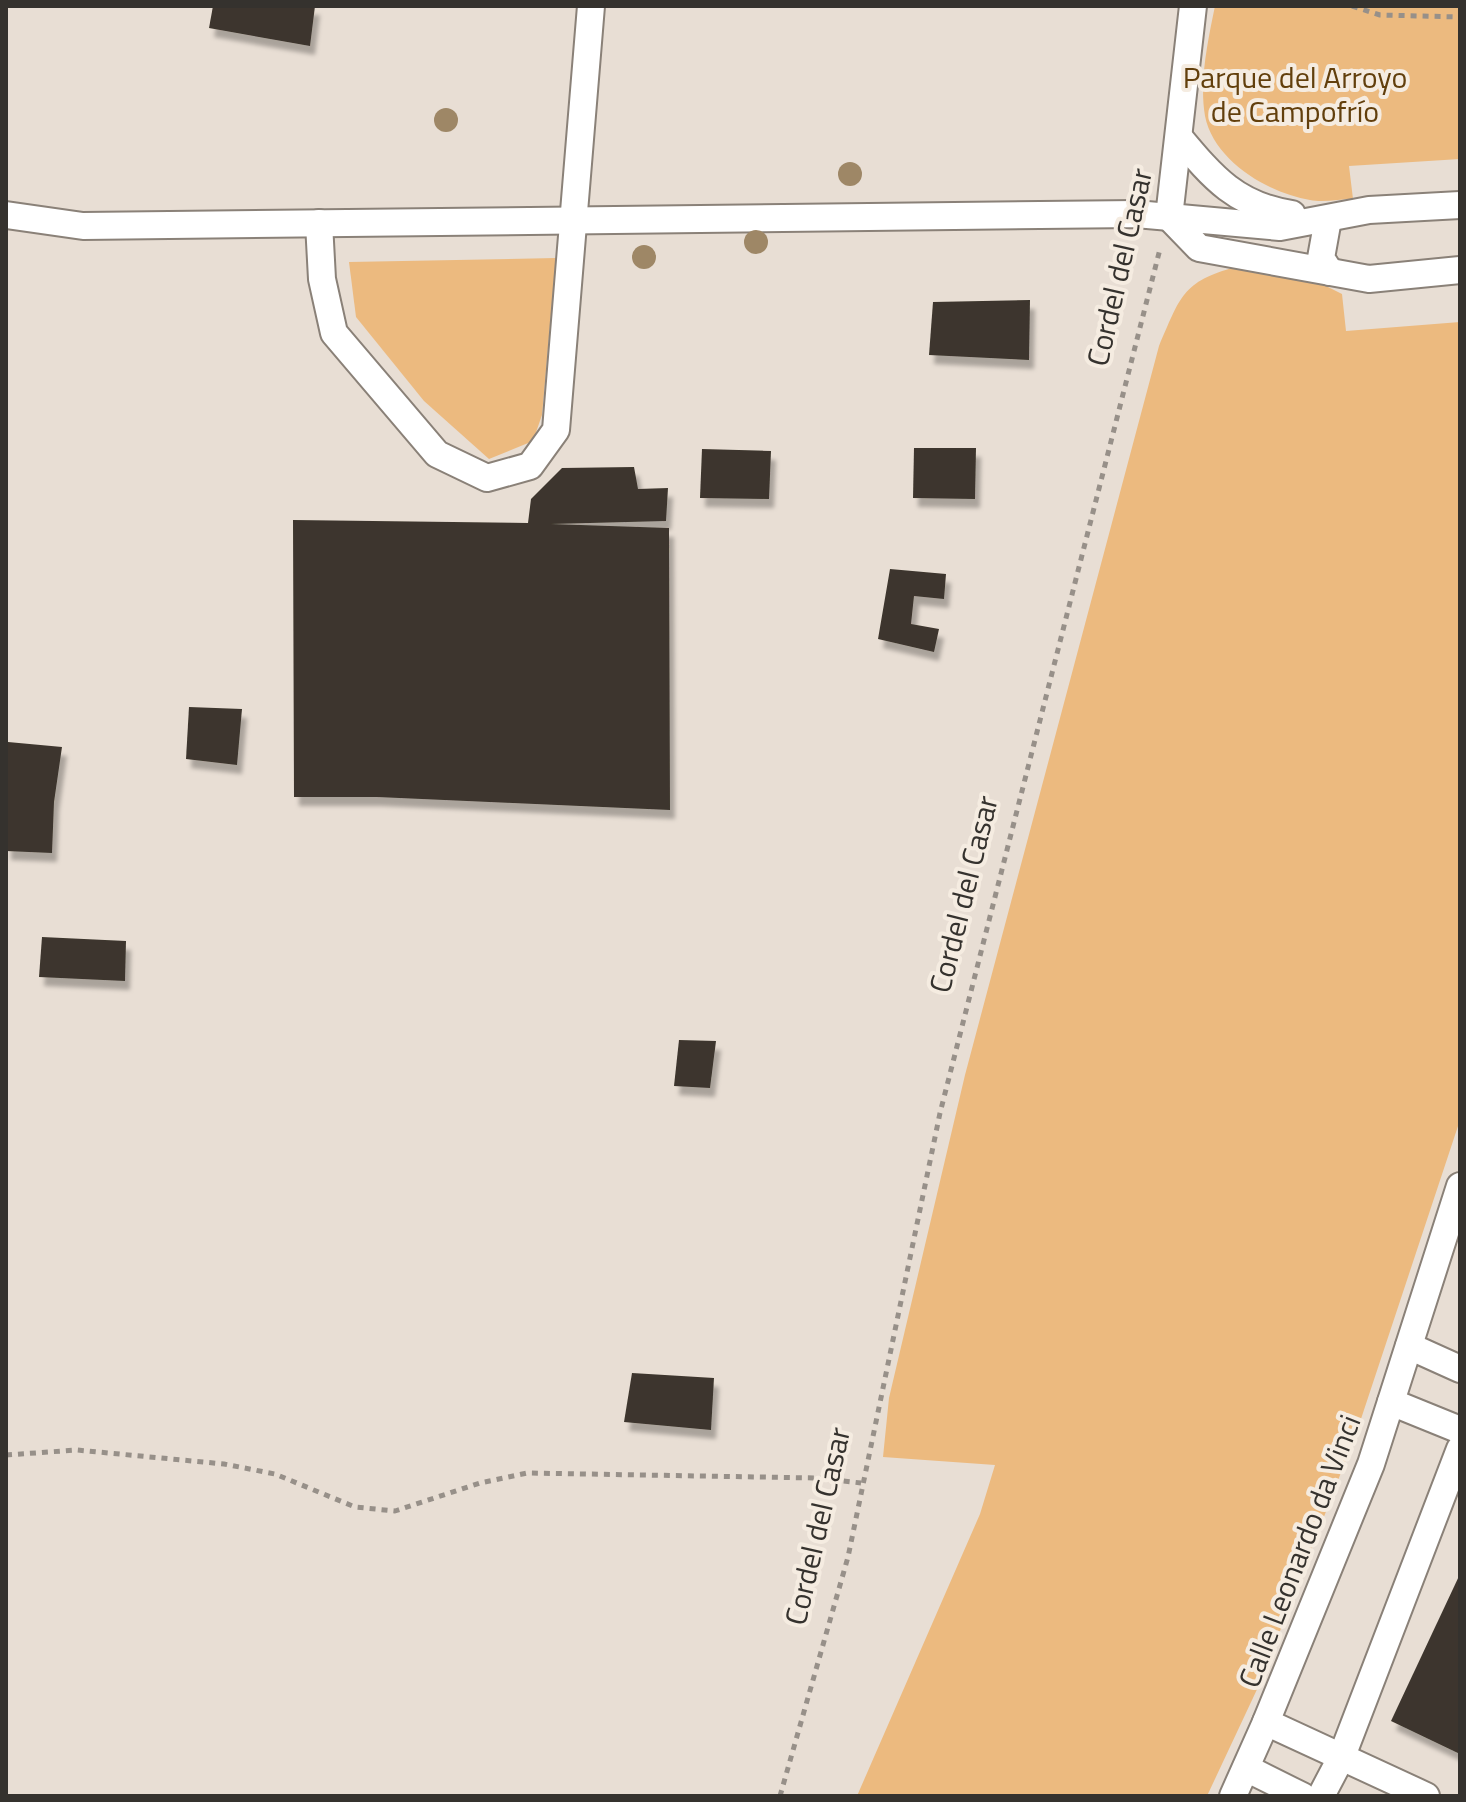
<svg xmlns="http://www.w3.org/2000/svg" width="1466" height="1802" viewBox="0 0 1466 1802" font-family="'Titillium Web',sans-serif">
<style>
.green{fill:#ecba7f}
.building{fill:#3d362d;filter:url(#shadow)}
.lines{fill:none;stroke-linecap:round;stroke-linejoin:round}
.street-casing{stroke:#8a8178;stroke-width:30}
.path{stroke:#979089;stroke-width:5;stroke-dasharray:6 6;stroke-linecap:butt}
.street{stroke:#fff;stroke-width:26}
.tree{fill:#9e8766}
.labels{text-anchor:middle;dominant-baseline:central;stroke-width:8;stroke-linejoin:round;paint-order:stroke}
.park-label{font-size:30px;fill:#623f0c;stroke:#f5ece1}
.street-label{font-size:30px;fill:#35322e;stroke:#f5ece1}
</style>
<defs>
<filter id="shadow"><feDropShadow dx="5" dy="9" stdDeviation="2" flood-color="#0004"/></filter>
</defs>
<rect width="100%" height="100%" fill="#e8ded4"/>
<g class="green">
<path d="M 1215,6 L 1460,6 L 1460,159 L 1349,166 L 1353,199 C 1340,199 1323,203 1310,200 C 1268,193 1214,161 1205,116 C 1199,81 1208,40 1215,6 Z"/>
<polygon points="556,258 542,415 533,441 489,459 424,401 356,317 349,262"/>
<path d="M 1236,267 L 1314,280 L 1342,294 L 1346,331 L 1460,322 L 1460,1120 L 1357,1431 L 1260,1683 L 1207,1796 L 857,1796 L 980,1514 L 995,1465 L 883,1457 L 889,1398 L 965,1075 L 1159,346 C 1180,298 1182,281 1236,267 Z"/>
</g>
<g class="building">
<polygon points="213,6 315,6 310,46 209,28"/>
<polygon points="1030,300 1029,360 929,355 933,302"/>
<polygon points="914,448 976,448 975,499 913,498"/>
<polygon points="702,449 771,451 769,499 700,498"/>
<polygon points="634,467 638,489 668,488 666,521 551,524 669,528 670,810 377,797 294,797 293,520 528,523 531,499 562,468"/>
<polygon points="890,569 946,574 944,599 914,596 911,624 939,629 934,652 878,639"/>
<polygon points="189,707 242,709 237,765 186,759"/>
<polygon points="8,742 62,747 54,802 52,853 6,851"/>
<polygon points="42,937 126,941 125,981 39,977"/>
<polygon points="679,1040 716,1041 710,1088 674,1086"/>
<polygon points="632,1373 714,1378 711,1430 624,1422"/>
<polygon points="1460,1574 1460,1754 1391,1721"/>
</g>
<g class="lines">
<g class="street-casing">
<g id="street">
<path d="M 1179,137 C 1213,178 1237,206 1292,214"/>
<polyline points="6,215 83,226 1136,214 1280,227 1369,210 1460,205"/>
<polyline points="1169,217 1199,248 1369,279 1460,270"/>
<polyline points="1169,217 1193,6"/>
<polyline points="1328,219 1321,258 1330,272"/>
<polyline points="319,223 322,279 334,333 437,454 487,478 530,466 556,430 591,6"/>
<polyline points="1409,1346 1460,1369"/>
<polyline points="1391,1402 1460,1430"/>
<polyline points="1266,1722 1426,1796"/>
<polyline points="1246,1768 1302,1796"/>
<polyline points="1233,1796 1266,1722 1371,1464 1460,1186"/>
<polyline points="1321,1796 1342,1756 1460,1449"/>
</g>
</g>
<g class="path">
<polyline points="1352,6 1380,15 1460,17"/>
<polyline points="6,1455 77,1450 224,1464 275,1474 355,1507 395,1511 480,1483 527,1473 817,1478 861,1483"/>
<polyline points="780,1796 848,1557 940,1113 1160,249"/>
</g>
<use href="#street" class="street"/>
</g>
<g class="tree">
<circle cx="446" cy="120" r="12"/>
<circle cx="850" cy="174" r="12"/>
<circle cx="756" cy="242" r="12"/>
<circle cx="644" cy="257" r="12"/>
</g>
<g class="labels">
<g class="park-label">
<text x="1295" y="77">Parque del Arroyo<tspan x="1295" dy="34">de Campofrío</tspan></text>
</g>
<g class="street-label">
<text transform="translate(1119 267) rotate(-77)">Cordel del Casar</text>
<text transform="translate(963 894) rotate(-76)">Cordel del Casar</text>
<text transform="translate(817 1526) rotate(-77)">Cordel del Casar</text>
<text transform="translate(1299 1551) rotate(-69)">Calle Leonardo da Vinci</text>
</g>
</g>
<rect width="1466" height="1802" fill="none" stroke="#35322e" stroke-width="16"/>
</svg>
